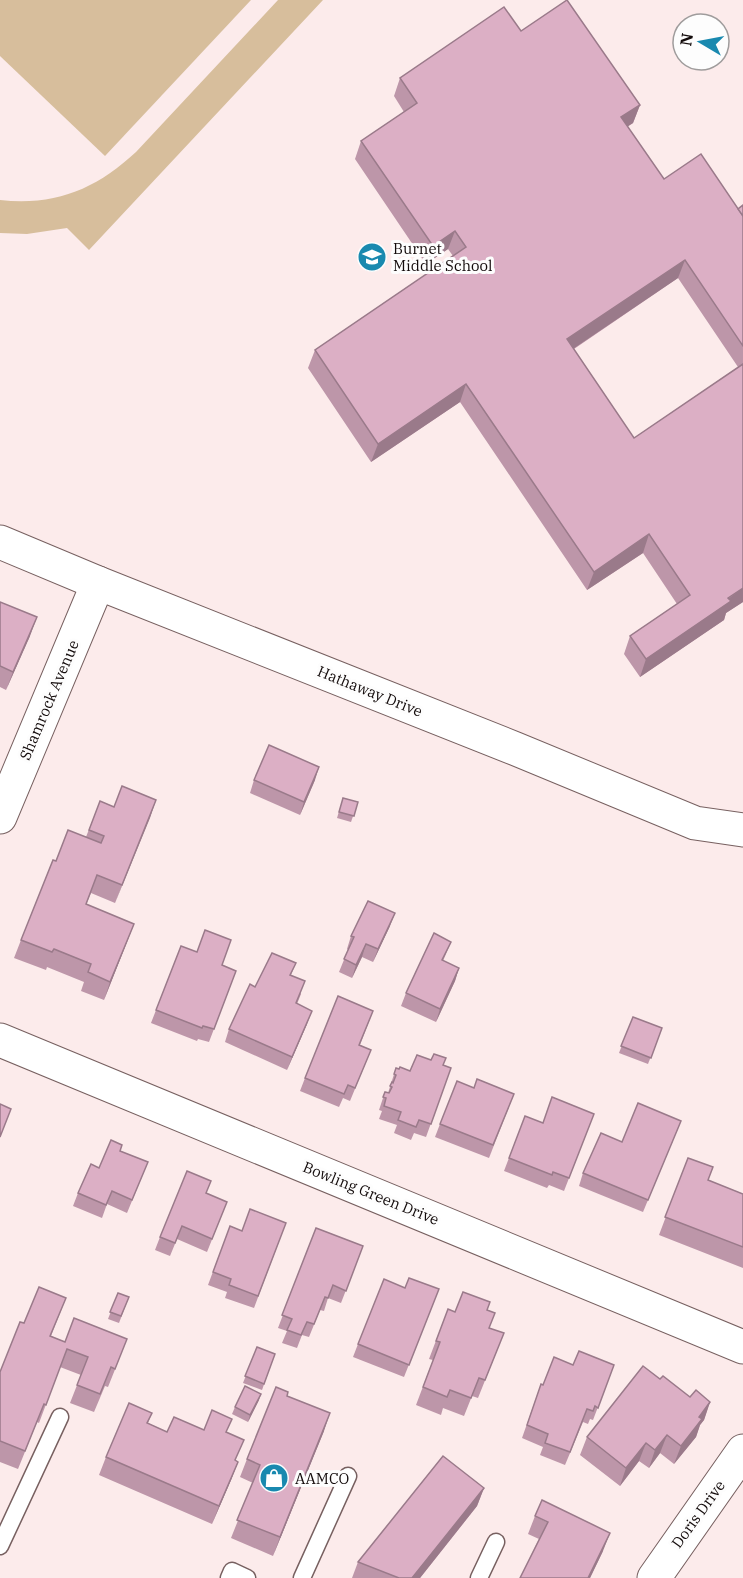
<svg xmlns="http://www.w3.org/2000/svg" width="743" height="1578" viewBox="0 0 743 1578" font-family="'IBM Plex Serif',serif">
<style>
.green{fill:#d7be9c}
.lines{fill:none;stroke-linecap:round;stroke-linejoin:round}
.lane-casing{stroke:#776060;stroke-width:19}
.street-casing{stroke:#776060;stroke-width:35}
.lane{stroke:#fff;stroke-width:16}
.street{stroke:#fff;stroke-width:33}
.wall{fill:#bd96a9;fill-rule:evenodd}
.shaded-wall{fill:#9a7a8a}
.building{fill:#dcafc5;stroke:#9a7a8a;stroke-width:1.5}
.labels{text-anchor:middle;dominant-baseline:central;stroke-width:6;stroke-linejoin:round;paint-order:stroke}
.poi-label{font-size:15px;fill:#130b0b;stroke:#fdfdfd;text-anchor:start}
.street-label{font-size:15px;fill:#130b0b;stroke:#fdfdfd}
</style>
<rect width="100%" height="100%" fill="#fcebeb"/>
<g class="green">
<polygon points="0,0 251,0 105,156 0,56"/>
<path d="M 278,0 L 323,0 L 89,250 L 67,228 L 27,234 L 0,233 L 0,200 C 56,206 96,189 136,152 Z"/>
</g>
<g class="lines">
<g class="lane-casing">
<g id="lane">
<polyline points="0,1546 60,1417"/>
<polyline points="229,1578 232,1571 247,1578"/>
<polyline points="302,1578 348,1476"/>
<polyline points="479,1578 496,1542"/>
</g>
</g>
<g class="street-casing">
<g id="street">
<polyline points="0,542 98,583 516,749 695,823 743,830"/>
<polyline points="0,817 98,583"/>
<polyline points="0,1040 743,1347"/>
<polyline points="654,1578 743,1451"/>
</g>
</g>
<use href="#lane" class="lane"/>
<use href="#street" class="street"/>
</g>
<g class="wall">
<path d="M 521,31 L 640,105 L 633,123 L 627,127 L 664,179 L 738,209 L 743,205 L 743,602 L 726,613 L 724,620 L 640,677 L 624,654 L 630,636 L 677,604 L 643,553 L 587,590 L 460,402 L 371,462 L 308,368 L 315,350 L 453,256 L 448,249 L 426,264 L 355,159 L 361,141 L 404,112 L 394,96 L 400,78 ZM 678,278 L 738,367 L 634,438 L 574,349 Z"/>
<polygon points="0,602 30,636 6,690 0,687"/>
<polygon points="254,780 315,780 300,815 250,793"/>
<polygon points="343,798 358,802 351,822 337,818"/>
<polygon points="156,800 115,903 91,893 86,905 134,924 104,1000 81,991 84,982 47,967 46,970 14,958 21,940 56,861 86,837 100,801 114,807"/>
<polygon points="390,926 373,962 362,957 352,978 339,972 348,950 347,949 351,936"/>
<polygon points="451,942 443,961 459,968 455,981 436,1022 401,1006 406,993"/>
<polygon points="181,946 222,965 236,971 209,1042 198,1039 197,1041 151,1023"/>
<polygon points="296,963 291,975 301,994 297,1004 307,1024 287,1070 225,1042 229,1029"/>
<polygon points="373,1011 360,1045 371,1050 350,1101 343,1098 339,1107 300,1091 305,1078"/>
<polygon points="633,1017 662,1028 648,1064 619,1053"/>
<polygon points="443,1066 451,1068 426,1137 414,1133 411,1140 394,1133 397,1125 379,1119 382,1111 379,1110 385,1092 388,1093 396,1068 410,1071"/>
<polygon points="474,1088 514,1094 489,1158 435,1137 440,1124"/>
<polygon points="594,1114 564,1191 549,1185 547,1188 504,1171 525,1116 543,1123"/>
<polygon points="681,1121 643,1212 579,1186 583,1173 622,1142"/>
<polygon points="122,1145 120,1151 148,1162 127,1213 107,1204 102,1218 73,1206 78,1193 99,1168"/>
<polygon points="688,1158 713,1167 708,1180 743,1194 743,1268 659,1235"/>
<polygon points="206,1193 227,1202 207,1252 177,1239 170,1256 155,1250 160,1237"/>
<polygon points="286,1223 254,1308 225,1298 227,1292 208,1285 230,1226 242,1231"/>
<polygon points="316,1228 363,1246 341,1303 328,1298 324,1311 320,1310 309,1337 302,1335 297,1348 282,1343 287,1331 278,1328"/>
<polygon points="405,1288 439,1289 404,1377 353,1357 358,1344"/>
<polygon points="118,1293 129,1297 119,1323 108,1319"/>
<polygon points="66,1298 51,1336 65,1342 120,1357 108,1387 105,1386 94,1412 70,1403 81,1375 60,1367 39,1423 37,1422 18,1469 0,1462 0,1372 24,1323"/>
<polygon points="448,1309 455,1312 487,1310 489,1328 504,1333 478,1398 472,1396 464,1416 443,1408 441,1415 416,1405 433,1360 429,1359"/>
<polygon points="257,1347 275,1354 262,1390 243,1383"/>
<polygon points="573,1365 614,1365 593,1420 590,1419 588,1424 583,1422 565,1465 540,1455 543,1447 522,1438 541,1384 543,1385"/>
<polygon points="660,1379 690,1397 710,1402 704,1420 700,1425 696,1437 674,1464 660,1453 649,1468 639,1461 620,1486 580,1455 587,1437"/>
<polygon points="287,1396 324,1431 273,1556 231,1538 253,1483 240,1477 247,1459"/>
<polygon points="259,1400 248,1422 232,1414 235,1407"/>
<polygon points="152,1413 148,1423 167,1432 204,1430 227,1432 236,1461 238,1462 231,1480 212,1524 99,1475 106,1457"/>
<polygon points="484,1488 477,1506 420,1578 352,1578 358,1562"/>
<polygon points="535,1516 603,1551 590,1578 520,1578 539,1539 528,1534"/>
</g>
<g class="shaded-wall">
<polygon points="640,105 633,123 614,135 621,117"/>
<polygon points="455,231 448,249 426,264 433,246"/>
<polygon points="685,260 678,278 561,357 567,339"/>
<polygon points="466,384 460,402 371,462 378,444"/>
<polygon points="649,534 643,553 587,590 594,572"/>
<polygon points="743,588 743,602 726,613 724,620 640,677 646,659"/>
<polygon points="37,617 30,636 6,690 13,672"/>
<polygon points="319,767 315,780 300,815 304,802"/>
<polygon points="156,800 150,818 115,903 122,885"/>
<polygon points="395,913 390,926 373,962 378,949"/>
<polygon points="134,924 127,942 104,1000 110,982"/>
<polygon points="366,944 362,957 352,978 356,965"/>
<polygon points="459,968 455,981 436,1022 440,1009"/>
<polygon points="312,1011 307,1024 287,1070 292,1057"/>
<polygon points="261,1394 259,1400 248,1422 250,1415"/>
<polygon points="710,1402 704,1420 700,1425 696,1437 674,1464 681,1446 699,1417"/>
<polygon points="330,1413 324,1431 273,1556 280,1537"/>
<polygon points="667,1435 660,1453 649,1468 655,1450"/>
<polygon points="646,1443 639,1461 620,1486 626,1468"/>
<polygon points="238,1462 231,1480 212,1524 219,1506"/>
<polygon points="484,1488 477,1506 420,1578 412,1578"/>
<polygon points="610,1533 603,1551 590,1578 588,1578"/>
</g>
<g class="building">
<polygon points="567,0 640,105 621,117 664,179 701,154 743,216 743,346 685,260 567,339 634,438 743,364 743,588 728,598 731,601 646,659 630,636 690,595 649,534 594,572 466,384 378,444 315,350 466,247 455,231 433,246 361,141 417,103 400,78 504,7 521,31"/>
<polygon points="743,205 743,216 738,209"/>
<polygon points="0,602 37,617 13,672 0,666"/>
<polygon points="269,745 319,767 304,802 254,780"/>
<polygon points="122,786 156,800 122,885 97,875 86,904 134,924 110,982 88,972 91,964 54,949 52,952 21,940 53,860 56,861 68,830 101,843 104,836 89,830 100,801 114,807"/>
<polygon points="343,798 358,802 354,816 339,812"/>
<polygon points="368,901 395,913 378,949 366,944 356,965 344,959 354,937 351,936"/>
<polygon points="205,930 231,940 222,965 236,971 214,1029 203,1026 202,1028 156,1010 181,946 197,952"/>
<polygon points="434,933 451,942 442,960 459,968 440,1009 406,993"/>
<polygon points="272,953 296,963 290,975 305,981 296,1003 312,1011 292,1057 229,1029 250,984 255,987"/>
<polygon points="338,996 373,1011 359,1045 371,1050 355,1088 348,1085 344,1094 305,1078"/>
<polygon points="633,1017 662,1028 651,1058 621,1046"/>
<polygon points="434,1054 446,1058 443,1065 451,1068 431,1124 419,1120 416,1127 398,1120 401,1112 384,1106 386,1098 383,1097 385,1092 389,1093 392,1087 390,1086 392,1082 393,1083 396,1075 394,1074 396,1068 399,1069 400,1067 410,1071 417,1055 431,1060"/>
<polygon points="477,1079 514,1094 493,1145 440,1124 457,1081 474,1088"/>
<polygon points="552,1097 594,1114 569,1178 553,1172 552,1175 509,1158 525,1116 543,1123"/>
<polygon points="638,1103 681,1121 648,1200 583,1173 601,1133 622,1142"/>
<polygon points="0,1104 11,1109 0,1137"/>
<polygon points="111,1140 122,1145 120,1151 148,1162 132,1200 112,1191 106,1205 78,1193 91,1164 99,1168"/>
<polygon points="688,1158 713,1167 708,1180 743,1194 743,1247 665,1217"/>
<polygon points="187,1171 211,1181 206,1193 227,1202 212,1239 182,1226 175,1243 160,1237"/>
<polygon points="250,1209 286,1223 258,1296 229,1285 231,1279 213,1272 230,1226 242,1231"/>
<polygon points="316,1228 363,1246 346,1291 333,1285 328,1298 325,1297 314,1324 307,1322 301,1335 287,1330 292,1319 282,1315"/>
<polygon points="409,1278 439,1289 409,1365 358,1344 384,1279 405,1288"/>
<polygon points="39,1287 66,1298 50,1336 65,1342 74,1318 127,1339 115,1369 111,1367 100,1394 77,1385 88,1357 67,1349 46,1405 44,1404 25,1451 0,1441 0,1372 20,1322 24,1323"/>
<polygon points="463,1292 490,1302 487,1310 495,1313 489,1328 504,1333 485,1380 479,1378 471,1398 450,1390 447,1397 423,1387 440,1342 436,1341 448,1309 455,1312"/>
<polygon points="118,1293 129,1297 121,1316 110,1312"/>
<polygon points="257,1347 275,1354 264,1384 245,1376"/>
<polygon points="579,1351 614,1365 598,1408 595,1406 593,1411 587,1409 570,1452 545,1443 548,1434 527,1425 541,1384 543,1385 554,1357 573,1365"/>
<polygon points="643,1366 660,1379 663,1376 690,1397 696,1390 710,1402 699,1417 702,1419 681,1446 667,1435 655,1450 646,1443 626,1468 587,1437"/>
<polygon points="245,1386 261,1394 250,1415 235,1407"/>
<polygon points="276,1387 288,1392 287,1396 330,1413 280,1537 237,1520 260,1465 247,1459"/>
<polygon points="129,1403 152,1413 147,1423 167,1432 174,1417 204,1430 212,1410 232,1419 226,1432 244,1440 235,1460 238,1462 219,1506 106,1457"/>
<polygon points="443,1456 484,1488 412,1578 399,1578 358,1562"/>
<polygon points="542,1500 610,1533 588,1578 520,1578 548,1522 535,1516"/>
</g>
<defs>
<g id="school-disc" transform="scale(1.5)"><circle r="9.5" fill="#1989af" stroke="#fdfdfd"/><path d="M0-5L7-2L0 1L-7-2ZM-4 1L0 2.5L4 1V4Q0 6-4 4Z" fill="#fff"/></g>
<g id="shop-disc" transform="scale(1.5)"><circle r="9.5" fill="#1989af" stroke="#fdfdfd"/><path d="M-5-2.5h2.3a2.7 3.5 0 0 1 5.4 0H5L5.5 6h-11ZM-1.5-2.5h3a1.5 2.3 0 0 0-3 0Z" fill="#fff"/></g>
</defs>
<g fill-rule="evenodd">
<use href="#school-disc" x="372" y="257"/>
<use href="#shop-disc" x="274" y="1478"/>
</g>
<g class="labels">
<g class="poi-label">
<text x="393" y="248">Burnet<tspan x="393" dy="17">Middle School</tspan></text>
<text x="295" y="1478">AAMCO</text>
</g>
<g class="street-label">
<text transform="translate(370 691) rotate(22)">Hathaway Drive</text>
<text transform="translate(49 700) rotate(-67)">Shamrock Avenue</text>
<text transform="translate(371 1193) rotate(22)">Bowling Green Drive</text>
<text transform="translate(698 1514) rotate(-54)">Doris Drive</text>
</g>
</g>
<g transform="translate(701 42) rotate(280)"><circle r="28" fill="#fdfdfd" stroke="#9f9c9c" stroke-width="1.5"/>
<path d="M0-4.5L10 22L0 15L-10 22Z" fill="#1989af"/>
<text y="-9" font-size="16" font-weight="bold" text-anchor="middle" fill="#130b0b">N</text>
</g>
</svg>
